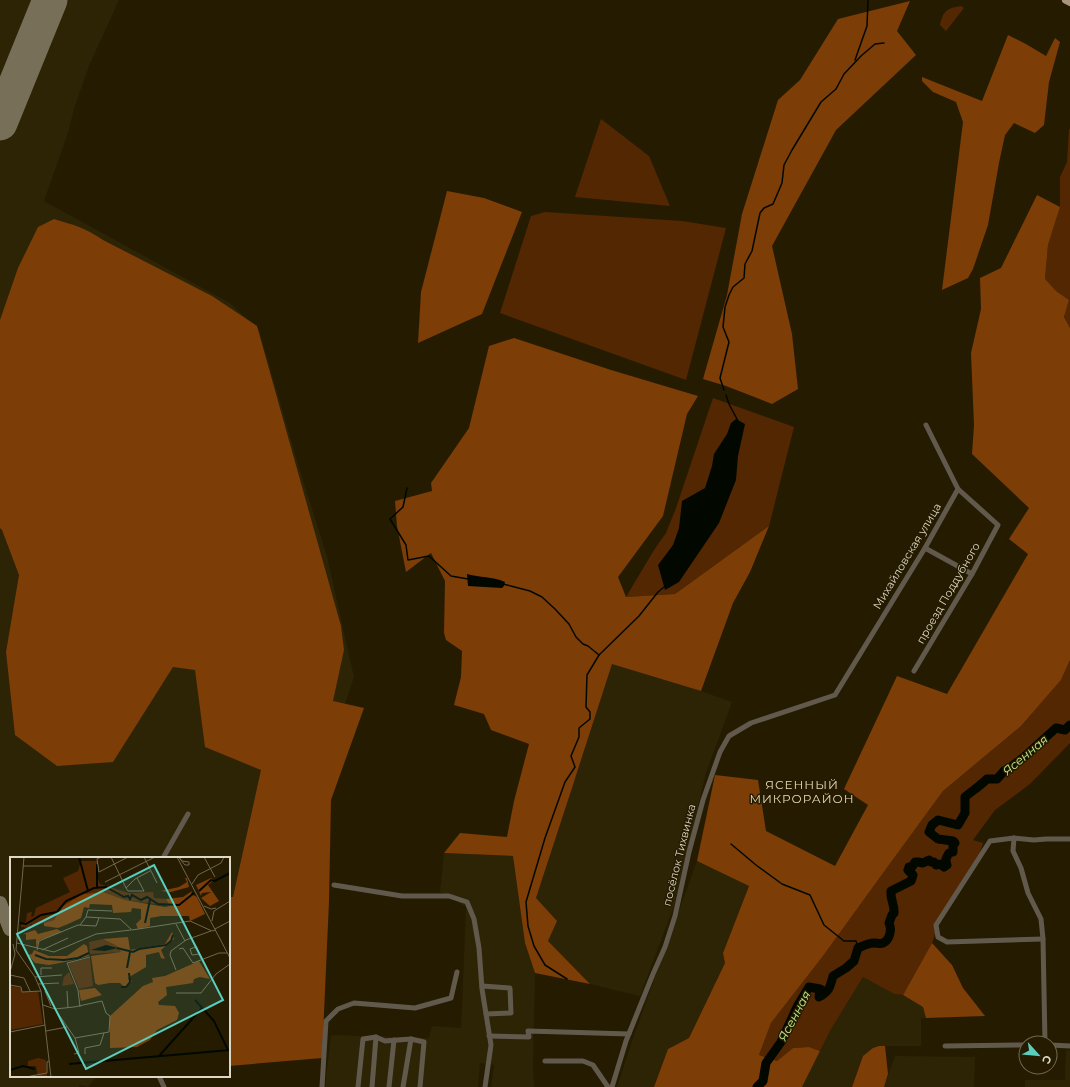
<svg xmlns="http://www.w3.org/2000/svg" width="1070" height="1087" viewBox="0 0 1070 1087" font-family="Montserrat,sans-serif">
<style>
.built{fill:#2d2305}
.green{fill:#542703}
.forest{fill:#7d3d07}
.water{fill:#020800}
.lines{fill:none;stroke-linecap:round;stroke-linejoin:round}
.stream{stroke:#020800;stroke-width:1.5}
.river{stroke:#020800;stroke-width:9}
.taxiway{stroke:#786f58;stroke-width:14}
.runway{stroke:#786f58;stroke-width:35}
.minor{stroke:#62594d;stroke-width:5}
.primary{stroke:#a9957d;stroke-width:8}
.labels{text-anchor:middle;dominant-baseline:central;stroke-width:3;stroke-linejoin:round;paint-order:stroke}
.street-label{font-size:11px;fill:#ded8c6;stroke:#251b00}
.water-label{font-size:12px;font-style:italic;fill:#c7f08b;stroke:#251b00}
.neighbourhood-label{font-size:12px;letter-spacing:1px;fill:#e7dab7;stroke:#251b00}
.inset-river{fill:none;stroke:#020800;stroke-width:2}
.inset-road{fill:none;stroke:#6f674f;stroke-width:1}
.view{fill:#5acebd;fill-opacity:0.15;stroke:#5acebd;stroke-width:2}
.inset-edge{fill:none;stroke:#ded8c6;stroke-width:2}
</style>
<rect width="100%" height="100%" fill="#251b00"/>
<g class="built">
<polygon points="0,0 119,0 89,66 74,109 69,130 44,201 230,303 259,330 298,464 327,556 354,677 327,760 229,1013 229,858 11,858 11,1076 97,1076 88,1087 80,1085 79,1087 0,1087"/>
<polygon points="612,663 701,691 732,702 706,773 674,906 640,996 590,984 548,941 536,898 571,791"/>
<polygon points="444,853 513,856 525,943 535,973 533,1065 534,1087 491,1087 494,1065 480,1063 478,1087 325,1087 331,1035 429,1038 432,1026 461,1028 466,907 440,892"/>
<polygon points="697,861 749,886 723,953 725,963 689,1038 668,1049 654,1087 617,1087 633,1038"/>
<polygon points="863,977 894,994 903,995 923,1007 926,1018 921,1018 921,1046 879,1046 863,1056 852,1087 802,1087 830,1031"/>
<polygon points="1066,1050 1070,1050 1070,1087 1025,1087 1025,1080 1065,1080"/>
<polygon points="895,1056 975,1057 974,1087 884,1087"/>
</g>
<g class="green">
<path d="M 961,6 L 964,8 L 946,31 L 940,25 C 943,10 948,8 961,6 Z"/>
<polygon points="601,119 649,156 670,206 575,197"/>
<polygon points="1070,128 1070,328 1064,317 1069,300 1056,291 1045,280 1048,245 1060,207 1060,177 1067,162 1069,130"/>
<polygon points="545,212 682,221 726,228 686,380 500,313 531,216"/>
<polygon points="713,398 794,427 769,526 675,594 626,597 654,550 666,533 676,508"/>
<polygon points="1070,660 1070,743 1030,784 995,810 973,840 983,843 980,852 942,913 932,943 903,995 894,994 863,977 830,1031 820,1051 809,1047 793,1048 777,1061 759,1055 771,1023 823,956 878,880 943,791 1021,726 1061,680"/>
</g>
<g class="forest">
<polygon points="910,1 897,31 916,55 836,130 772,246 792,334 798,389 772,404 726,386 703,379 727,295 742,214 778,100 800,80 838,19"/>
<polygon points="1008,35 1026,44 1046,56 1055,38 1060,42 1049,82 1044,125 1035,133 1014,123 1005,135 999,163 988,225 973,269 968,278 942,290 963,122 956,102 933,92 922,81 922,77 982,101"/>
<polygon points="447,191 484,198 522,212 482,314 418,343 421,292"/>
<polygon points="1037,195 1060,207 1048,245 1045,279 1056,291 1069,300 1064,317 1070,328 1070,660 1061,680 1021,726 943,791 878,880 823,956 771,1023 759,1055 777,1061 793,1048 809,1047 820,1051 802,1087 654,1087 668,1049 689,1038 725,963 723,953 749,886 697,861 715,775 758,780 766,831 835,866 868,805 844,789 897,676 947,694 1028,554 1009,539 1029,508 972,454 974,425 971,353 981,309 980,278 1001,268"/>
<path d="M 54,219 C 74,225 86,228 103,240 L 212,296 L 257,326 L 341,626 L 344,650 L 333,701 L 364,708 L 331,800 L 329,901 L 322,1058 L 229,1066 L 229,897 L 233,897 L 261,770 L 205,747 L 195,670 L 173,667 L 113,762 L 57,766 L 15,735 L 6,652 L 19,575 L 2,530 L 0,528 L 0,320 L 18,268 L 38,227 Z"/>
<polygon points="514,338 611,370 698,396 687,414 663,516 618,577 626,597 675,594 769,526 750,572 733,603 701,691 612,664 571,791 536,898 557,921 548,941 590,984 535,973 525,943 513,856 444,853 460,833 507,837 514,801 529,744 491,730 484,714 454,705 461,677 462,651 446,640 444,633 445,581 431,553 406,572 397,526 395,501 432,491 431,483 469,428 489,346"/>
<polygon points="932,943 952,965 963,988 985,1016 926,1018 923,1007 903,995"/>
<polygon points="879,1046 885,1046 888,1074 884,1087 852,1087 863,1056 873,1048"/>
</g>
<g class="water">
<polygon points="736,419 745,424 738,456 736,480 719,523 679,582 665,590 658,565 673,545 679,528 682,501 705,488 712,466 714,454 727,434 731,423"/>
<path d="M 467,574 C 481,578 491,576 505,582 L 504,586 L 502,588 L 468,586 Z"/>
</g>
<g class="lines">
<g class="stream">
<polyline points="855,60 867,26 868,0"/>
<polyline points="724,390 720,378 729,342 723,327 725,307 729,295 733,287 744,278 745,264 752,251 760,213 764,208 773,204 782,183 784,165 792,150 821,102 836,89 844,74 861,56 875,44 884,43"/>
<polyline points="726,395 729,404 738,421"/>
<polyline points="407,488 403,507 390,519 406,545 408,560 429,556 451,576 468,579"/>
<polyline points="503,584 530,591 542,597 555,609 569,624 576,637 583,644 588,646 599,655"/>
<polyline points="731,844 756,865 782,884 810,895 824,925 844,941 856,941 858,948"/>
<polyline points="567,979 545,965 534,946 528,926 526,902 545,838 565,782 575,767 571,756 579,737 579,728 590,719 590,712 586,707 587,675 599,655 639,616 658,592 664,587"/>
</g>
<path class="river" d="M 757,1087 L 763,1081 L 766,1063 L 781,1042 L 798,1005 L 809,987 L 820,989 L 819,997 C 829,991 830,988 833,976 L 846,968 L 854,961 L 858,948 C 863,946 868,943 874,943 C 877,943 880,944 883,943 C 890,940 892,929 889,923 L 892,915 L 894,913 C 895,906 890,899 891,891 L 911,881 L 913,875 L 908,870 L 909,867 L 912,867 L 915,862 L 918,862 L 923,863 L 929,860 L 931,862 L 934,862 L 936,865 L 941,864 L 944,867 L 947,865 C 945,860 946,858 949,853 L 953,852 L 953,844 L 955,843 L 953,841 L 938,839 L 929,832 L 932,825 L 938,820 L 958,825 L 965,813 L 965,797 C 972,791 980,786 987,779 L 997,779 L 1004,771 L 1011,767 L 1024,757 L 1056,728 L 1065,730 L 1070,725"/>
<polyline class="taxiway" points="0,903 10,929"/>
<polyline class="runway" points="0,123 50,0"/>
<g class="minor">
<polyline points="925,548 972,574"/>
<polyline points="914,671 972,574 998,525 958,489"/>
<polyline points="1014,838 1013,851 1021,868 1028,893 1041,919 1043,939 1045,1043"/>
<polyline points="163,858 188,814"/>
<polyline points="334,885 402,896 449,896 467,902 474,919 479,948 482,989 491,1045 485,1087"/>
<polyline points="1043,939 947,942 938,937 936,925 990,841 1014,838 1034,840 1046,839 1070,839"/>
<polyline points="482,986 510,988 511,1013 486,1014"/>
<polyline points="489,1036 529,1037 528,1031 629,1034"/>
<polyline points="1050,1045 1070,1046"/>
<polyline points="945,1046 1026,1045"/>
<polyline points="545,1061 583,1061 593,1065 608,1087"/>
<polyline points="159,1076 164,1087"/>
<polyline points="322,1087 326,1021 338,1009 354,1003 415,1008 451,998 457,972"/>
<polyline points="358,1087 363,1039 376,1037 385,1041 411,1039 424,1042 420,1087"/>
<polyline points="372,1087 376,1037"/>
<polyline points="389,1087 394,1040"/>
<polyline points="403,1087 411,1039"/>
<polyline points="612,1087 626,1041 653,974 665,947 675,916 689,852 703,800 720,752 729,736 751,723 835,695 925,548 958,489 926,425"/>
</g>
<polyline class="primary" points="1066,0 1070,2"/>
</g>
<g class="labels">
<g class="street-label">
<text transform="translate(907 556) rotate(-59)">Михайловская улица</text>
<text transform="translate(948 593) rotate(-60)">проезд Поддубного</text>
<text transform="translate(679 855) rotate(-76)">посёлок Тихвинка</text>
</g>
<g class="water-label">
<text transform="translate(1025 755) rotate(-40)">Ясенная</text>
<text transform="translate(794 1016) rotate(-62)">Ясенная</text>
</g>
<g class="neighbourhood-label">
<text x="802" y="784">ЯСЕННЫЙ<tspan x="802" dy="14">МИКРОРАЙОН</tspan></text>
</g>
</g>
<g transform="translate(10 857)">
<rect width="220" height="220" fill="#251b00"/>
<path d="M 71,4 L 88,4 L 89,15 L 86,17 L 90,27 L 119,36 L 143,35 L 144,41 L 156,42 L 160,49 L 115,43 L 93,35 L 73,37 L 53,51 L 44,63 L 24,69 L 21,67 L 19,71 L 11,70 L 11,66 L 16,65 L 17,56 L 22,55 L 21,60 L 24,59 L 26,51 L 60,35 L 53,21 L 68,14 ZM 93,82 L 107,89 L 111,95 L 80,97 L 79,85 ZM 80,101 L 83,129 L 69,132 L 58,106 ZM 59,115 L 64,127 L 52,129 L 54,120 ZM 0,129 L 11,131 L 12,135 L 28,134 L 33,167 L 0,173 ZM 28,201 L 36,203 L 37,220 L 28,220 L 26,209 L 18,209 L 18,204 Z" fill="#542703"/>
<path d="M 175,21 L 177,21 L 179,30 L 161,35 L 151,34 L 169,30 L 177,25 ZM 201,21 L 204,23 L 198,28 L 209,44 L 200,49 L 191,41 L 201,35 L 192,36 L 191,39 L 186,28 ZM 182,34 L 181,37 L 187,40 L 195,57 L 180,64 L 179,59 L 151,59 L 140,61 L 140,69 L 128,72 L 126,67 L 131,62 L 131,52 L 122,51 L 121,55 L 103,56 L 102,48 L 80,47 L 79,51 L 74,50 L 71,61 L 58,67 L 48,71 L 34,69 L 34,66 L 44,63 L 53,49 L 73,37 L 93,35 L 115,43 L 155,50 L 160,49 L 156,42 L 173,40 ZM 47,72 L 52,75 L 29,83 L 26,91 L 26,82 L 16,83 L 16,77 L 13,77 L 25,73 L 28,77 ZM 162,75 L 164,82 L 151,93 L 155,102 L 151,101 L 149,95 L 136,98 L 136,110 L 121,119 L 118,122 L 122,124 L 117,129 L 114,130 L 110,126 L 100,126 L 88,128 L 85,126 L 81,99 L 111,95 L 107,89 L 93,82 L 118,80 L 120,93 L 155,87 ZM 74,87 L 77,89 L 79,99 L 55,105 L 39,108 L 25,106 L 18,98 L 22,97 L 24,93 L 39,99 L 57,99 ZM 189,104 L 200,122 L 190,120 L 184,122 L 183,126 L 156,130 L 157,138 L 148,145 L 149,148 L 165,149 L 169,156 L 167,163 L 147,173 L 140,183 L 127,190 L 100,191 L 100,159 L 133,129 L 143,125 L 142,121 L 155,119 ZM 85,131 L 92,138 L 71,144 L 69,133 Z" fill="#7d3d07"/>
<path d="M 96,88 L 108,91 L 95,94 L 81,93 Z" fill="#020800"/>
<path class="inset-river" d="M 69,0 L 78,34M 87,7 L 87,31M 189,34 L 201,23 L 205,24 L 220,16M 10,66 L 16,67 L 31,58 L 47,55 L 56,44 L 84,31 L 96,30 L 114,40 L 118,39 L 120,42 L 122,38 L 131,43 L 137,40 L 148,47 L 169,48 L 184,36M 135,66 L 140,43M 107,91 L 123,95 L 129,92 L 156,88 L 161,84 L 163,78M 25,98 L 36,102 L 54,103 L 68,101 L 79,96M 117,111 L 120,95M 111,130 L 116,130 L 120,125 L 119,116M 185,143 L 204,164 L 218,193M 149,199 L 192,151M 59,207 L 220,193M 0,213 L 13,209 L 25,212"/>
<path class="inset-road" d="M 14,0 L 6,93 L 25,120 L 31,134 L 41,220M 91,0 L 87,2 L 89,15 L 118,0M 101,0 L 116,31M 134,0 L 147,26M 167,0 L 220,101M 169,0 L 170,2 L 175,8 L 179,8 L 179,5 L 172,4 L 169,0M 194,0 L 205,20M 13,9 L 42,9M 95,25 L 145,0M 182,27 L 188,18 L 211,6 L 214,0M 116,31 L 118,34 L 134,34 L 127,21M 116,31 L 125,22 L 140,14M 194,49 L 201,52 L 206,51M 76,60 L 78,53 L 102,54M 202,64 L 204,54 L 220,44M 166,67 L 175,84M 70,68 L 76,60 L 110,62 L 122,73 L 180,64 L 202,74 L 206,73M 205,72 L 220,64M 7,86 L 44,95 L 86,77 L 121,73M 186,89 L 192,102M 186,90 L 180,92 L 182,98 L 190,97M 169,92 L 173,91 L 183,106 L 209,96 L 217,96M 27,93 L 29,84 L 68,68 L 86,69 L 89,61M 32,93 L 58,81M 166,113 L 160,98 L 161,94 L 176,83 L 201,74M 0,115 L 5,97 L 3,87M 0,118 L 14,121 L 20,134M 31,118 L 31,111 L 42,111M 25,120 L 52,118M 28,127 L 49,126M 0,128 L 11,130 L 12,135 L 31,134M 35,134 L 41,149M 57,134 L 58,151M 166,136 L 191,136 L 206,117 L 220,107M 33,148 L 45,152 L 64,150 L 92,144 L 96,156 L 100,159 L 99,175 L 65,181M 70,150 L 68,133 L 57,106 L 80,100M 45,152 L 65,181 L 69,196 L 64,197M 36,174 L 57,170M 0,175 L 35,168M 75,197 L 75,191 L 90,188 L 94,176M 16,220 L 37,216 L 37,205 L 39,204"/>
<path class="view" d="M 144,8 L 213,143 L 76,212 L 7,77 Z"/>
<rect width="220" height="220" class="inset-edge"/>
</g>
<g transform="translate(1038 1055) rotate(117)"><circle r="19" fill="#251b00" stroke="#6f674f"/>
<path d="M0-3L7 15L0 10L-7 15Z" fill="#5acebd"/>
<text y="-6" font-size="11" font-weight="bold" text-anchor="middle" fill="#ded8c6">С</text>
</g>
</svg>
